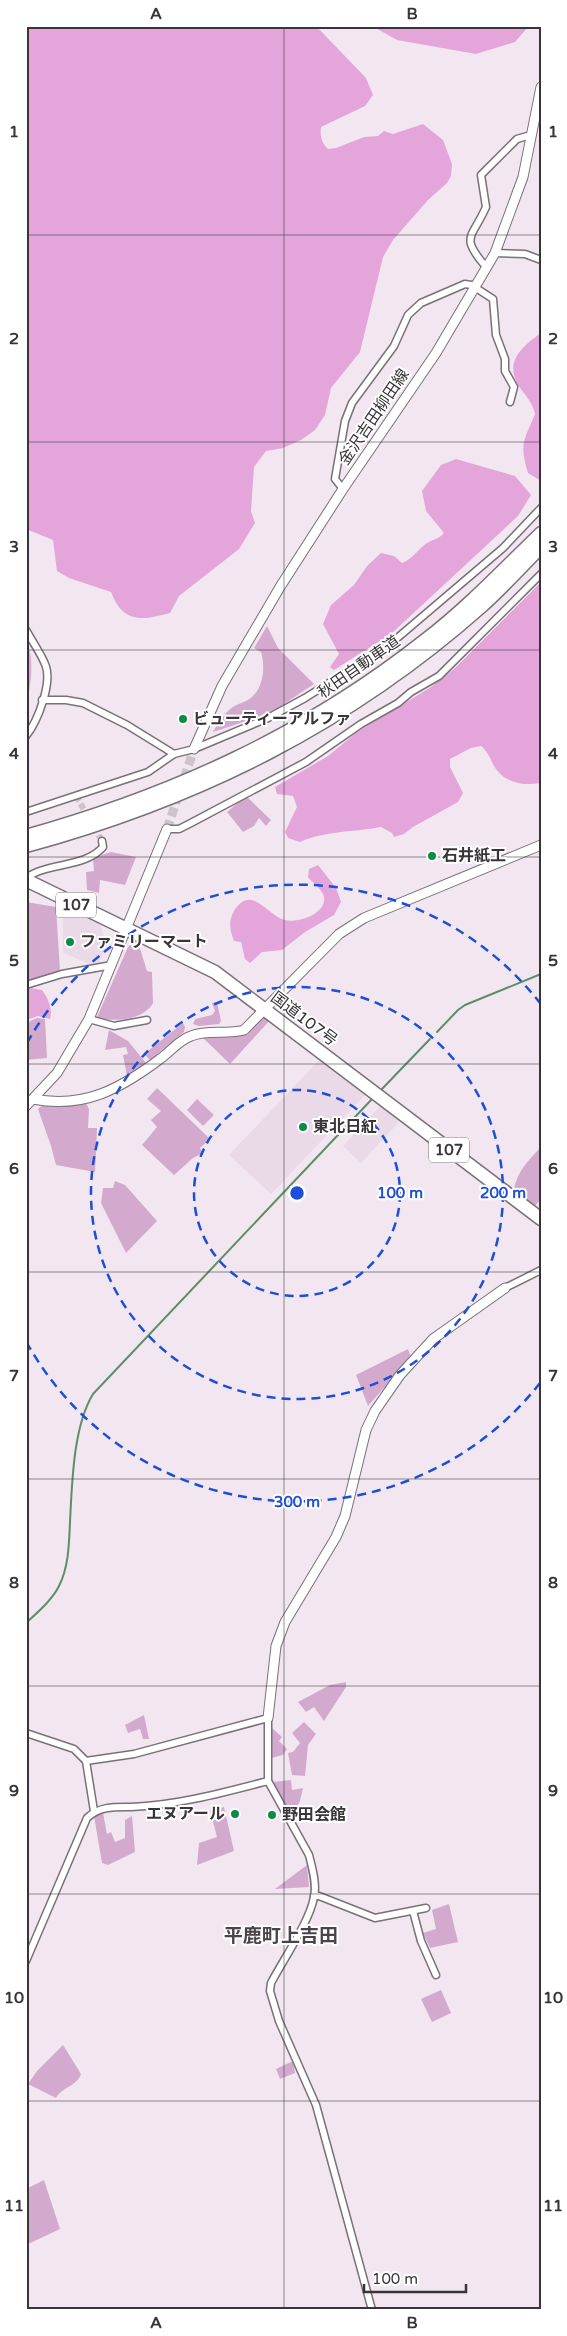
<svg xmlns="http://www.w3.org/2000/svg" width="567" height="2336" viewBox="0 0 567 2336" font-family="'Varela Round','Noto Sans JP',sans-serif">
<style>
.built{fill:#ead9e7}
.green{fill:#d3aacd}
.forest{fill:#e4a5db}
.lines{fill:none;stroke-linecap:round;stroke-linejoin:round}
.stream{stroke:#5e8d6b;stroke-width:2}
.street-tunnel{stroke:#cdc3cb;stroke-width:6;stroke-dasharray:6 3;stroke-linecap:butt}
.secondary-tunnel{stroke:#cdc3cb;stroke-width:9;stroke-dasharray:9 4.5;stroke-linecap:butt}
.street-casing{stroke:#797078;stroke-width:9}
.secondary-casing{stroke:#797078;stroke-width:11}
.highway-casing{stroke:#797078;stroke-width:15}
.street{stroke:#fff;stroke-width:6}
.secondary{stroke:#fff;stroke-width:9}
.highway{stroke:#fff;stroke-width:12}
.grid{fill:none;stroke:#383437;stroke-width:1;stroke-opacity:0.55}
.ring{fill:none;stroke:#1d4ed8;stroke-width:2.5;stroke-dasharray:9 6}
.poi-dot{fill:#0d8a46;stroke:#fff;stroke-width:2}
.labels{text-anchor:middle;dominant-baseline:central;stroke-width:4;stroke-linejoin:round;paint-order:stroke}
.shield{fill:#fff;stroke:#747173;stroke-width:1}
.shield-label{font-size:15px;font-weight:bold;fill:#383437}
.street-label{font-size:16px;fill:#383437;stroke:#fff}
.poi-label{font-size:16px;font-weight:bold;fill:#383437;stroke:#fff;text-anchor:start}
.quarter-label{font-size:19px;font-weight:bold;fill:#4b424a;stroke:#fff}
.centre{fill:#1d4ed8;stroke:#fff;stroke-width:2.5}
.ring-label{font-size:15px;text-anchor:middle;font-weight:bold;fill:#1d4ed8;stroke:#fff;stroke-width:4;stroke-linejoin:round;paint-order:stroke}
.neatline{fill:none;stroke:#383437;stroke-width:2}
.grid-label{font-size:16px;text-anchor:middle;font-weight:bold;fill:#383437}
</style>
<rect width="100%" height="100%" fill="#f2e7f0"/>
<g class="built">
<polygon points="63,906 100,924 107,945 99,963 90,964 63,953"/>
<polygon points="322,1057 367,1093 271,1194 229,1155"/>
<polygon points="381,1105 399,1122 361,1163 343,1146"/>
</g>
<g class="green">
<path d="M 267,626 L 278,648 L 314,684 L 281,706 L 261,716 L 213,732 C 217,724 222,717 229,710 C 234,705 240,704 246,701 C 263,693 266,668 261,652 L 254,648 Z"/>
<polygon points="246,796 271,820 266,826 259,818 254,826 243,832 227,812"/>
<polygon points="111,852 136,857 125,885 100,880 99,893 87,890 86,872 94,871 93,858"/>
<polygon points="26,902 56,907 60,971 26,981"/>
<path d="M 135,942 L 138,942 L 147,971 L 152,972 L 153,1003 C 144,1020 113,1023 97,1017 L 128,947 Z"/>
<polygon points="217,1002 221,1021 219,1024 199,1026 193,1024 195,1019 212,1015 215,1011 212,1003"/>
<polygon points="266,1014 271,1019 230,1064 201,1036 239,1036 245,1034"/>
<polygon points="37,1018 45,1019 47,1058 26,1060 26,1023"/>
<polygon points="183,1023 185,1027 184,1032 150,1060 144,1054"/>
<polygon points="109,1030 128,1041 146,1063 127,1076 123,1055 128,1054 126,1047 105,1050"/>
<polygon points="157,1088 210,1139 200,1148 203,1153 193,1158 174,1175 142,1145 157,1127 151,1120 161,1111 147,1099"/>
<polygon points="197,1099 214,1115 203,1126 187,1110"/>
<polygon points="86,1103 89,1109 88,1128 97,1128 95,1172 56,1165 51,1146 38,1109 44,1104 72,1106"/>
<path d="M 541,1147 L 541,1199 L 535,1206 L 514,1190 C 517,1171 528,1161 541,1147 Z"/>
<polygon points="115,1181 125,1185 157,1221 126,1253 101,1203 103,1188 113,1188"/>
<polygon points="408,1349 411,1357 368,1406 356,1375"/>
<polygon points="346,1682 346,1687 324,1721 314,1707 306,1712 298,1702 330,1685"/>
<polygon points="144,1715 149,1739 143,1739 140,1729 128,1733 125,1725"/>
<polygon points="304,1722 316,1734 308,1745 305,1776 292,1775 288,1753 293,1752 300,1743 292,1733"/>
<polygon points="272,1728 282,1737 279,1741 287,1749 283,1755 271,1758"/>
<polygon points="291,1780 292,1790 303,1788 300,1801 291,1817 272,1782"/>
<polygon points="224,1807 234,1851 197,1865 199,1843 217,1837 210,1810"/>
<polygon points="103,1813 107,1834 111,1832 115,1842 125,1838 125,1820 132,1816 135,1852 108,1865 102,1863 94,1816"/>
<polygon points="307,1865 309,1887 275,1889"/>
<polygon points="449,1904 458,1942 430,1948 423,1933 436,1929 432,1910"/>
<polygon points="441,1990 451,2013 432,2022 421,1999"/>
<path d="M 63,2045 L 81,2074 C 77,2086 62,2087 56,2098 L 28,2084 L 37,2071 Z"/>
<polygon points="293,2061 295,2073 280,2079 276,2069"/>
<polygon points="44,2180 60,2229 26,2245 26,2189"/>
</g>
<g class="forest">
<path d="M 26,26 L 316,26 L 366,78 L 373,95 L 365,106 L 321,127 C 320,136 321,142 328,149 L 336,148 L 364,137 L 378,136 L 384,131 L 393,134 L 423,124 L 443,140 L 452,164 L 451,176 L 447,183 L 428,200 L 393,240 L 383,257 L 360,352 L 331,388 L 325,415 L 315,430 L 301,440 L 283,448 L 266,451 L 254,467 L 251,511 L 255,523 L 239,549 L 179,596 L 170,613 C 141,621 123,623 111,592 L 69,578 L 57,571 L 53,540 L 26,529 Z"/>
<polygon points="372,26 529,26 515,42 476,54 397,40"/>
<path d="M 541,333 L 541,481 L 528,473 C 519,443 524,441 535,414 C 533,405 529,400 524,393 C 502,366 517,350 541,333 Z"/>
<path d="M 456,459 L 515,476 L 531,495 L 518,516 L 391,634 L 334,670 L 330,667 L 339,654 L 323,624 L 331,605 L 354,585 L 367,566 L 381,553 L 394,556 L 402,563 C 413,559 418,549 427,543 C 434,539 439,539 444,533 L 426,511 L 422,491 L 441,465 Z"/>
<path d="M 541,582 L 541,783 C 523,786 504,783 494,766 C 490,758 488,752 481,746 L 471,748 L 450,759 L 450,767 L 463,793 L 458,802 L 413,827 L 404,834 L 394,837 L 392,833 L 381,827 C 356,832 323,831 300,842 L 288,838 L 285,832 L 297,807 L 293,796 L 277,794 L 275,787 L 328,756 L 356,733 L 431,687 L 455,668 Z"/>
<path d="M 26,642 C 35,655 31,688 26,703 Z"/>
<path d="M 318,865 L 336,888 L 341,902 L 334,915 L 305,932 L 282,950 L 262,952 L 250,963 L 245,959 L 241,942 L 234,941 C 230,930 228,922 234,911 C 252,883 267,916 285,920 C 298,924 331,912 323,894 C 320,888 312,882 308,877 L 309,869 Z"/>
<path d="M 30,988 L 42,990 C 48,998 53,1009 50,1019 L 38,1016 L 26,1020 L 26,989 Z"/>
</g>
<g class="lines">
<g class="stream">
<polyline points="437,1032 458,1010 465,1005 541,974"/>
<polyline points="381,1090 430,1039"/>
<path d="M 26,1623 C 38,1612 52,1600 59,1586 C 69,1566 69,1543 70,1522 C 72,1484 73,1427 93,1394 L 372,1099"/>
</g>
<polyline class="street-tunnel" points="76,796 102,841"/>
<polyline class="secondary-tunnel" points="167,829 194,749"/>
<g class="street-casing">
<g id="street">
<polyline points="495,253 525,254 541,260"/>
<path d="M 487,268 C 459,236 472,239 486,207 L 481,175 L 517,139 L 531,135"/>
<polyline points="476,288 493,299 496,335 505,359 505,371 514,387 510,402"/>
<polyline points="343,489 335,479 345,421 352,403 394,346 408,315 421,303 465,284 477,286"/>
<path d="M 26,630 C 32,641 40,652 45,664 C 53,682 38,721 26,736"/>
<polyline points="42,700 66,700 83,703 127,725 174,754"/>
<polyline points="26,812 148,772 174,754 194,749 268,718 305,698 389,645 503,548 541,508"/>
<polyline points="167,829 179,829 189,824 306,762 361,724 398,703 411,692 439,676 541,574"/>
<path d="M 26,878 C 48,862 85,868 103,847 L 102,841"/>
<polyline points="26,985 62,974 112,965"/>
<polyline points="89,1019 114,1026 147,1020"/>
<polyline points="505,1288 541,1270"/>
<polyline points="26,1733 74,1749 86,1761 94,1811"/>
<path d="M 86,1761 L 134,1754 L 268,1718 L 268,1781 L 309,1855 C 312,1867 317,1884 314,1897 C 310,1921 283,1960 271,1983 L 270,1991 L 279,2021 L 316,2105 L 372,2310"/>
<polyline points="314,1896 319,1896 375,1918 426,1908"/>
<polyline points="413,1911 421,1941 436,1975"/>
<path d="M 26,1961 L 87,1818 C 99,1806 115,1807 131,1807 C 178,1805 222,1793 268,1781"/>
</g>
</g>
<g class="secondary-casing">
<g id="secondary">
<polyline points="194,749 222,686 280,587 343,489 436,353 495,253 523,177 541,87"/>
<path d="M 33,1099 C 84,1109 120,1089 160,1059 C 170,1052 179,1040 191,1036 C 208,1029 227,1035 244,1030 L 339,934 L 364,918 L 541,845"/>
<polyline points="26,1106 57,1073 89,1019 167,829"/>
<polyline points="268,1718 276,1646 285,1622 336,1537 345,1516 366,1430 375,1411 400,1375 433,1339 505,1288"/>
</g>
</g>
<g class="highway-casing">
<g id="highway">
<path d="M 26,836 C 172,795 305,735 424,641 C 466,609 503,570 541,533"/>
<path d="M 26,846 C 198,799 348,725 482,606 C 502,588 521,567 541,547"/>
<polyline points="26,880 215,972 541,1219"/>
</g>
</g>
<use href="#street" class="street"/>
<use href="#secondary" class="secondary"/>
<use href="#highway" class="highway"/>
</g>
<path class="grid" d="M 284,26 L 284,2310M 26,235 L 541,235M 26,442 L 541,442M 26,650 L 541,650M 26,857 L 541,857M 26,1064 L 541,1064M 26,1272 L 541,1272M 26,1479 L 541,1479M 26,1686 L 541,1686M 26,1894 L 541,1894M 26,2101 L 541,2101"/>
<g class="ring">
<circle cx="297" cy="1193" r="103"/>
<circle cx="297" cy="1193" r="206"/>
<path d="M540 1383A309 309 0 0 1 27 1343M27 1043A309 309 0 0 1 540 1003"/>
</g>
<g class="poi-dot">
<circle cx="183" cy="719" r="5"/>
<circle cx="432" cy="856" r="5"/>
<circle cx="70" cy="942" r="5"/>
<circle cx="303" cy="1127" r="5"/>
<circle cx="235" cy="1814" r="5"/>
<circle cx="272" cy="1815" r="5"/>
</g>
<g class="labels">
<g class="shield">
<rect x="56" y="892.5" width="40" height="25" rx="4"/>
<rect x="429" y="1137.5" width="40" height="25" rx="4"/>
</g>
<g class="shield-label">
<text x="76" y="905">107</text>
<text x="449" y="1150">107</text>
</g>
<g class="street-label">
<text transform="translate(374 417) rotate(-56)">金沢吉田柳田線</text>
<text transform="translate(359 667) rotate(-35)">秋田自動車道</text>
<text transform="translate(304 1019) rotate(37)">国道107号</text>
</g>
<g class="poi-label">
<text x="193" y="719">ビューティーアルファ</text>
<text x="442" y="856">石井紙工</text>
<text x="80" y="942">ファミリーマート</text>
<text x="313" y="1127">東北日紅</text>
<text x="225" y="1814" text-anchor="end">エヌアール</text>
<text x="282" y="1815">野田会館</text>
</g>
<g class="quarter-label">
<text x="281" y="1936">平鹿町上吉田</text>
</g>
</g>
<circle cx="297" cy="1193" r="8" class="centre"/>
<g class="ring-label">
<text x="400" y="1198">100 m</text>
<text x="503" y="1198">200 m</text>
<text x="297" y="1507">300 m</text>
</g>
<rect width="567" height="2336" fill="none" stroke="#ffffff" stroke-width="55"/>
<path d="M364 2284v8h102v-8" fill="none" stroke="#383437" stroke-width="2.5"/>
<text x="372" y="2284" font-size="15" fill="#383437" stroke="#ffffff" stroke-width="4" paint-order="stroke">100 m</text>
<rect x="28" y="28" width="512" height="2280" class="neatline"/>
<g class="grid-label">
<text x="156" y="19">A</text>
<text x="412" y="19">B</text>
<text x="14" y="137">1</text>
<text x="553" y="137">1</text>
<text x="14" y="344">2</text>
<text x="553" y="344">2</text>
<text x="14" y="552">3</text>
<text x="553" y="552">3</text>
<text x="14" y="759">4</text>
<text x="553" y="759">4</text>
<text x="14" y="966">5</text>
<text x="553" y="966">5</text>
<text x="14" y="1174">6</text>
<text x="553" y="1174">6</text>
<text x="14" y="1381">7</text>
<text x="553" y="1381">7</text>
<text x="14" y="1588">8</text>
<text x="553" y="1588">8</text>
<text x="14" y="1796">9</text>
<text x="553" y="1796">9</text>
<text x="14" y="2003">10</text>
<text x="553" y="2003">10</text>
<text x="14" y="2211">11</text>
<text x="553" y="2211">11</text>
<text x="156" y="2328">A</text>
<text x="412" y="2328">B</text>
</g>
</svg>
